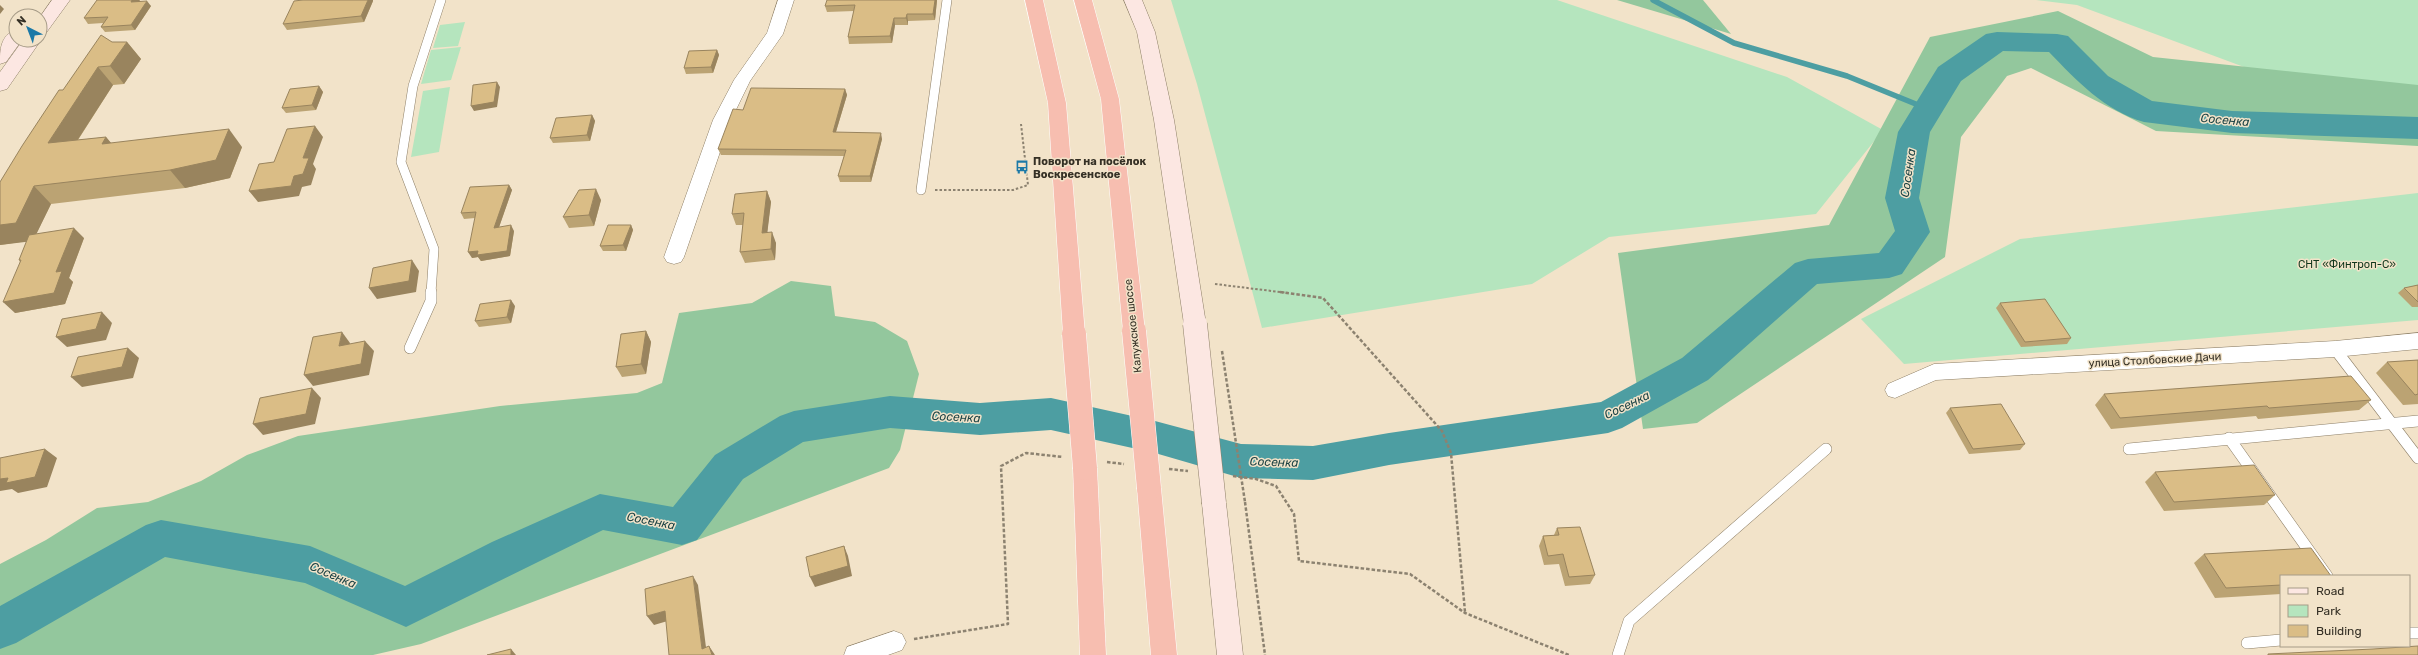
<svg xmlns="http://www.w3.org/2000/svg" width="2418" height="655" viewBox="0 0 2418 655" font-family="Rubik,sans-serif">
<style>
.green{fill:#b5e5be}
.forest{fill:#93c79d}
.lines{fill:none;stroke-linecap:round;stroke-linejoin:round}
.stream{stroke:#4d9ea2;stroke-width:5.5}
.river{fill:#4d9ea2;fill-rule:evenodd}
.service-far1-casing{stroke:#8d7f67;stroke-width:10}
.service-casing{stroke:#8d7f67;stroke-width:12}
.minor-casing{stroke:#8d7f67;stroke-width:1}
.secondary-casing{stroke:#8d7f67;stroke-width:1}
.trunk-casing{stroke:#fff;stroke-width:1}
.path-far1{stroke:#8c8270;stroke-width:2;stroke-dasharray:2.5 2;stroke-linecap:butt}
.path{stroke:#8c8270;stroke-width:2.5;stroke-dasharray:3.5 2;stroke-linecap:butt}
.service-far1{stroke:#fff;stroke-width:9}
.service{stroke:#fff;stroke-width:11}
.minor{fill:#fff;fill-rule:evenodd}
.secondary{fill:#fce7e2;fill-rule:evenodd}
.trunk{fill:#f7beb0;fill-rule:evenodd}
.secondary-bridge-casing{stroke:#8d7f67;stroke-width:25;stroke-linecap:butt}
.trunk-bridge-casing{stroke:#fff;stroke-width:25;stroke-linecap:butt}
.path-bridge{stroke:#8c8270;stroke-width:2.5;stroke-dasharray:3.5 2;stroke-linecap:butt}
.secondary-bridge{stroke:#fce7e2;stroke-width:24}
.trunk-bridge{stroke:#f7beb0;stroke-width:24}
.wall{fill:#bba373}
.shaded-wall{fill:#99845e}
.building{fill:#dabd86;stroke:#99845e}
.labels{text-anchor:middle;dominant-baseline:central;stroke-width:3;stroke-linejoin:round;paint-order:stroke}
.poi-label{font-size:11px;font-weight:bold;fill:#353025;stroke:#f2e3c9;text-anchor:start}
.park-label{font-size:11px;fill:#11371c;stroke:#f2e3c9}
.street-label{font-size:11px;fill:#353025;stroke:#f2e3c9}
.water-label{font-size:12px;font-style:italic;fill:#1c4345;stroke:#f2e3c9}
</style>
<rect width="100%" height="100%" fill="#f2e3c9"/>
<g class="green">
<polygon points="1171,0 1557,0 1787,77 1883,130 1816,214 1609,237 1532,284 1262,328 1197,84"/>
<polygon points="2036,0 2418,0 2418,113 2271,77 2077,5"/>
<polygon points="465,22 458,46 433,48 440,25"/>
<polygon points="461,47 451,80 421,84 431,50"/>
<polygon points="450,87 439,152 411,157 423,91"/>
<polygon points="2418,193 2418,320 1904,364 1861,319 2020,239"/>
</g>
<g class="forest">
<polygon points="1617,0 1703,0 1731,34"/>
<polygon points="2058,11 2153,57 2418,85 2418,146 2156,131 2031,68 2007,76 1961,137 1945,257 1697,423 1643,429 1618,253 1829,225 1930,37"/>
<polygon points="791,281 831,286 835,316 875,322 907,341 919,374 900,450 889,468 421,644 373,655 0,655 0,564 46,540 97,508 148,502 201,481 247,455 298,436 500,406 637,393 662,383 679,313 752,303"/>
</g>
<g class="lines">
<polyline class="stream" points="1653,0 1734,43 1847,76 1928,109"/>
<path class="river" d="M 1997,32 L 2057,34 L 2068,36 L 2108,76 L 2152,101 L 2232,111 L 2418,117 L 2418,139 L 2232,133 L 2144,122 C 2105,111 2076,80 2049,52 L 2003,51 L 1961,81 L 1930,132 L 1919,198 L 1930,232 L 1902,274 L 1889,278 L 1817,284 L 1708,380 L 1622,428 L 1608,433 L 1389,465 L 1313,480 L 1241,478 L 1155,453 L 1051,430 L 980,435 L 890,428 L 803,442 L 743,479 L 697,540 L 682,545 L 603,530 L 406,627 L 305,583 L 165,557 L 16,643 L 0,649 L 0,606 L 146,525 L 161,520 L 310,546 L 405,586 L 492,542 L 600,494 L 673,507 L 715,455 L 780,416 L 794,411 L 890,396 L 980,403 L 1051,398 L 1155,421 L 1241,444 L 1313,446 L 1389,433 L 1601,402 L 1682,358 L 1795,263 L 1808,259 L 1879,253 L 1895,231 L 1885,198 L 1898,132 L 1938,67 L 1986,34 Z"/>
<g class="service-far1-casing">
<g id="service-far1">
<polyline points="921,190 947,0"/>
<polyline points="431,293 434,249 401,162 413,86 441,0"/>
</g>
</g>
<g class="service-casing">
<g id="service">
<polyline points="410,348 431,301 431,292"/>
<polyline points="2335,349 2418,458"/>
<polyline points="2229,438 2327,576"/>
<polyline points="2129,449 2418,421"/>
<polyline points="2409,633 2418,633"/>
<polyline points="2247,643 2281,640"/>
<polyline points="1618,655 1629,621 1826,449"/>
</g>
</g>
<g class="minor-casing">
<g id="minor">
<polygon points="778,0 794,0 783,34 750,81 731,120 684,257 681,262 674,264 667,262 664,257 713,120 734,80 767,33"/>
<polygon points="2418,333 2418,349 2335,357 1936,380 1895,398 1888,396 1885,390 1888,384 1934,364 2335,341"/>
<polygon points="894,631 902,634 906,642 902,650 888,655 844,655 847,647"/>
</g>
</g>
<g class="secondary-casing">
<g id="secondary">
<polygon points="52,0 70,0 46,33 40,35 40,17"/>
<polygon points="1124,0 1142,0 1155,32 1174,120 1206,324 1203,330 1195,332 1187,330 1184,324 1154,120 1137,32"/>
<path d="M 16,30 L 16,40 L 22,40 L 6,62 L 0,64 C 0,50 0,35 16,30 Z"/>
<polygon points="40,39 41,40 7,89 0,91 0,72 23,40"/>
<polygon points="1214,493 1223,496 1226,503 1243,655 1217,655 1202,503 1205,496"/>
</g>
</g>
<g class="trunk-casing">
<g id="trunk">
<polygon points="1025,0 1043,0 1066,103 1085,334 1082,340 1074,342 1066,340 1063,334 1048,103"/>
<polygon points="1074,0 1092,0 1119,99 1145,331 1142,337 1134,339 1126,337 1123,331 1101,99"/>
<polygon points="1085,458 1093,461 1097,468 1106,655 1080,655 1073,468 1077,461"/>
<polygon points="1149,478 1158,481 1161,488 1177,655 1151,655 1137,488 1140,481"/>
</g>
</g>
<g class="path-far1">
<polyline points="935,190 1013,190 1028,185 1021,124"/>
<polyline points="1215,284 1288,293"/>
</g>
<g class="path">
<polyline points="1280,292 1323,298 1442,431 1451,453 1465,612"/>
<polyline points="1107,462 1124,464"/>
<polyline points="1169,469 1188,471"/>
<polyline points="1233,476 1256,479 1276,486 1294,514 1299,561 1410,574 1465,613 1569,655"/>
<polyline points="1245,502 1265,655"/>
<polyline points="914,639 1008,624 1001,466 1026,453 1063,457"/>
</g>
<use href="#service-far1" class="service-far1"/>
<use href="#service" class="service"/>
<use href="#minor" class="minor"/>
<use href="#secondary" class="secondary"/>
<use href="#trunk" class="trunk"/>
<g class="secondary-bridge-casing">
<polyline id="secondary-bridge" points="1195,324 1214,503"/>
</g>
<g class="trunk-bridge-casing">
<g id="trunk-bridge">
<polyline points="1134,331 1149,488"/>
<polyline points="1074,334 1085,468"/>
</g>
</g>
<polyline class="path-bridge" points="1222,351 1245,502"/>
<use href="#secondary-bridge" class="secondary-bridge"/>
<use href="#trunk-bridge" class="trunk-bridge"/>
</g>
<g class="wall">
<polygon points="140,0 139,1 151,6 135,30 105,32 101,27 103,23 88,24 84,18"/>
<polygon points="937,0 935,20 908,21 908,25 895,25 892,43 849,44 848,37 854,11 827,12 825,6"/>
<polygon points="373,1 364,22 287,30 283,24"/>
<polygon points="112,42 127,42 141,59 124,84 113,85 78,140 106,137 111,143 242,147 230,178 185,188 51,204 36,234 84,238 69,278 73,282 65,304 15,313 20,262 19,260 27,241 0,245 63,90"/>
<polygon points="717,50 719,55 713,73 686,74 684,68"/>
<polygon points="319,86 323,92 316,110 286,113 282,108"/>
<polygon points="845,89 847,95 836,132 882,139 871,182 840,182 838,176 844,156 721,155 718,149 743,110"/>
<polygon points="592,115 595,121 590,141 553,143 550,138"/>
<polygon points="509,185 512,190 499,227 514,231 510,256 481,261 478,257 472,258 475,218 464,219 461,213"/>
<polygon points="767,191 771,202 767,232 776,243 775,260 745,263 740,252 743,225 736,225 732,214"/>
<polygon points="601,200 594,226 569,228 563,217"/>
<polygon points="631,225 633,230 626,251 603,251 600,246"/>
<polygon points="2418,285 2418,307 2412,307 2398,293 2404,288"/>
<polygon points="2000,303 2071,338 2067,344 2021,347 1996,308"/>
<polygon points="515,306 511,323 479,327 475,321"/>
<polygon points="646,331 651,342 646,374 622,377 616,367"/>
<polygon points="2418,360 2418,404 2403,405 2376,373 2387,362"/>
<polygon points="2104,394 2371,400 2359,410 2258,419 2256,416 2111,429 2095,405"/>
<polygon points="1950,408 2025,444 2020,450 1969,454 1946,413"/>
<polygon points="2155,472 2275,495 2264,505 2164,511 2145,482"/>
<polygon points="1557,528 1595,575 1590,584 1565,586 1559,564 1544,565 1539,546 1543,536 1554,535"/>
<polygon points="2204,554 2281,576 2281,594 2215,598 2194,563"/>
</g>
<g class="shaded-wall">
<polygon points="132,0 140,0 135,7 131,2"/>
<polygon points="368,0 373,0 373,1 364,22 361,16"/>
<polygon points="935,0 937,0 935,20 933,14"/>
<polygon points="147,1 151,6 135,30 131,25"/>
<polygon points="0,5 4,9 0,14"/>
<polygon points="907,14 908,21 908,25 906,18"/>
<polygon points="894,18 895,25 892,43 890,36"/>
<polygon points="127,42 141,59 124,84 110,66"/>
<polygon points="717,50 719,55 713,73 711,67"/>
<polygon points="98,67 113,85 64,161 48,143"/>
<polygon points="497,82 500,87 497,107 474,111 471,106"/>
<polygon points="319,86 323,92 316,110 312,105"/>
<polygon points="845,89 847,95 834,138 833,132"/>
<polygon points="592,115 595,121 590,141 587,135"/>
<polygon points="315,126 323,137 313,164 316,169 311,185 302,187 299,196 258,202 249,191 294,176 303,158"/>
<polygon points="229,129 242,147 230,178 185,188 170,170"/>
<polygon points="881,133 882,139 871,182 870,176"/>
<polygon points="106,137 121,155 102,144"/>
<polygon points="509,185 512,190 497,233 494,228"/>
<polygon points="34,186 51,204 33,241 0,245 0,225"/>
<polygon points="596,189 601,200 594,226 589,215"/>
<polygon points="767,191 771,202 766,244 762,233"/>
<polygon points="511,225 514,231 510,256 481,261 478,257 472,258 468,252"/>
<polygon points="631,225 633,230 626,251 623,245"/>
<polygon points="74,228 84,238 69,278 73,282 65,304 15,313 3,302 56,272"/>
<polygon points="772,232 776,243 775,260 771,249"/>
<polygon points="412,260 419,271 416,292 377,299 369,288"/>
<polygon points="511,300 515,306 511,323 507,317"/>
<polygon points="102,312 112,323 106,340 67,347 56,337"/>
<polygon points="646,331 651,342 646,374 641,364"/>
<polygon points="342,332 350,343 347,356 339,346"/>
<polygon points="365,341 374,351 369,375 313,386 304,375"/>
<polygon points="128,348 139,358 133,378 82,387 71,377"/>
<polygon points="312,388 321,398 315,424 263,435 253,424"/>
<polygon points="45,449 57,458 47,487 18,493 12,489 0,491 0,479"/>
<polygon points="844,546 848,556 852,576 815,587 810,577"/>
<polygon points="693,576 698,585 707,655 702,649"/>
<polygon points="665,611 671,620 654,625 647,616"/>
<polygon points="709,646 715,655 712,655"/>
<polygon points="511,649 516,655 511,655"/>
</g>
<g class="building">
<polygon points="97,0 132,0 131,2 147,1 131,25 101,27 108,17 84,18"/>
<polygon points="303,0 368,0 361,16 283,24 294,1"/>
<polygon points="827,0 935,0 933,14 907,14 906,18 894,18 890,36 848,37 855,5 825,6"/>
<polygon points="101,35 112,42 127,42 110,66 98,67 48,143 106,137 102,144 229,129 216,160 170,170 34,186 16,223 0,225 0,182 22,146 59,90 63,90"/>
<polygon points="717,50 711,67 684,68 689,51"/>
<polygon points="497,82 494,102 471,106 473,85"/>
<polygon points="319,86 312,105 282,108 290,89"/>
<polygon points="751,88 845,89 833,132 881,133 870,176 838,176 846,150 718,149 733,109 743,110"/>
<polygon points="592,115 587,135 550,138 556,118"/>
<polygon points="315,126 303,158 309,158 303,174 294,176 291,186 249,191 259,164 274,162 287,129"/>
<polygon points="509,185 494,228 511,225 507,251 477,255 478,251 468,252 476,212 461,213 470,187"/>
<polygon points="596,189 589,215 563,217 579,190"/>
<polygon points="767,191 762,233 772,232 771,249 740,252 744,213 732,214 735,194"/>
<polygon points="608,225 631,225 623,245 600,246"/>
<polygon points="74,228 56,272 62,271 54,293 3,302 21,260 19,260 29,235"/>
<polygon points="412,260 409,281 369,288 373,268"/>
<polygon points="2418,285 2418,302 2404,288"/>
<polygon points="2045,299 2071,338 2025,342 2000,303"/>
<polygon points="511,300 507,317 475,321 480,304"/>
<polygon points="102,312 96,329 56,337 62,319"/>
<polygon points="646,331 641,364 616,367 621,334"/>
<polygon points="342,332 339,346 365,341 361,364 304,375 313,337"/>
<polygon points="128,348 122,367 71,377 78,357"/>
<polygon points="2418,360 2418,394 2415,395 2387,362"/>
<polygon points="2351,376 2371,400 2269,408 2267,406 2120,418 2104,394"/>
<polygon points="312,388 306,414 253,424 260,398"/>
<polygon points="2001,404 2025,444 1973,449 1950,408"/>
<polygon points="45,449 35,477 6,483 8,478 0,479 0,458"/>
<polygon points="2254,465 2275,495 2174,502 2155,472"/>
<polygon points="1580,527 1595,575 1569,577 1563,554 1548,556 1543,536 1559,535 1557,528"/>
<polygon points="844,546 848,566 810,577 806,557"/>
<polygon points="2311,548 2331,576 2281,576 2281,585 2226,588 2204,554"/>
<polygon points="693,576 702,649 709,646 712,655 669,655 665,611 647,616 645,589"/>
<polygon points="2418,646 2418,655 2268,655 2268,654 2373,649"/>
<polygon points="511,649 511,655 487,655"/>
</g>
<defs>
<g id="bus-bare" transform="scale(1.08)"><path d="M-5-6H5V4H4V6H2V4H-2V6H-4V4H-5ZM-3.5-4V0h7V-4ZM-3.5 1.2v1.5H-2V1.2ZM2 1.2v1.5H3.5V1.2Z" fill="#1c79a7" stroke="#f2e3c9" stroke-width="2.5" paint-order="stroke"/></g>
</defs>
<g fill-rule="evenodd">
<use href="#bus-bare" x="1022" y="167"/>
</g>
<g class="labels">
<g class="poi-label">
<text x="1033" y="161">Поворот на посёлок<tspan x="1033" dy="13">Воскресенское</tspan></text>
</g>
<g class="park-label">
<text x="2347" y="264">СНТ «Финтроп-С»</text>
</g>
<g class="street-label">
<text transform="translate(1133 326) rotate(-96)">Калужское шоссе</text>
<text transform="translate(2155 360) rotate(-3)">улица Столбовские Дачи</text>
</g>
<g class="water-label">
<text transform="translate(2225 120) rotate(5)">Сосенка</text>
<text transform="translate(1908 173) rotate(-82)">Сосенка</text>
<text transform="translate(1627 405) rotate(-26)">Сосенка</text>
<text transform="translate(956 417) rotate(3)">Сосенка</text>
<text transform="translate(1274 462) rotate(2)">Сосенка</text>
<text transform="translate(651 521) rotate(11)">Сосенка</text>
<text transform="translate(333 575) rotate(23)">Сосенка</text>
</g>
</g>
<rect x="2280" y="575" width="130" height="72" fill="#f2e3c9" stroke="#a69b87"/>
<rect x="2288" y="588" width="20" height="6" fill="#fce7e2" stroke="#a69b87"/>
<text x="2316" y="595" font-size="12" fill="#353025">Road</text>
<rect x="2288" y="605" width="20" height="12" fill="#b5e5be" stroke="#a69b87"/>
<text x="2316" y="615" font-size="12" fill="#353025">Park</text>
<rect x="2288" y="625" width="20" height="12" fill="#dabd86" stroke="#a69b87"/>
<text x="2316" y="635" font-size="12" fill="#353025">Building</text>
<g transform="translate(28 28) rotate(318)"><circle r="19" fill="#f2e3c9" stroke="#a69b87"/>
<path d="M0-3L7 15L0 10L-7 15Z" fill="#1c79a7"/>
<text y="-6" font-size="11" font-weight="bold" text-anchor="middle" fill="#353025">N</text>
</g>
</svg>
